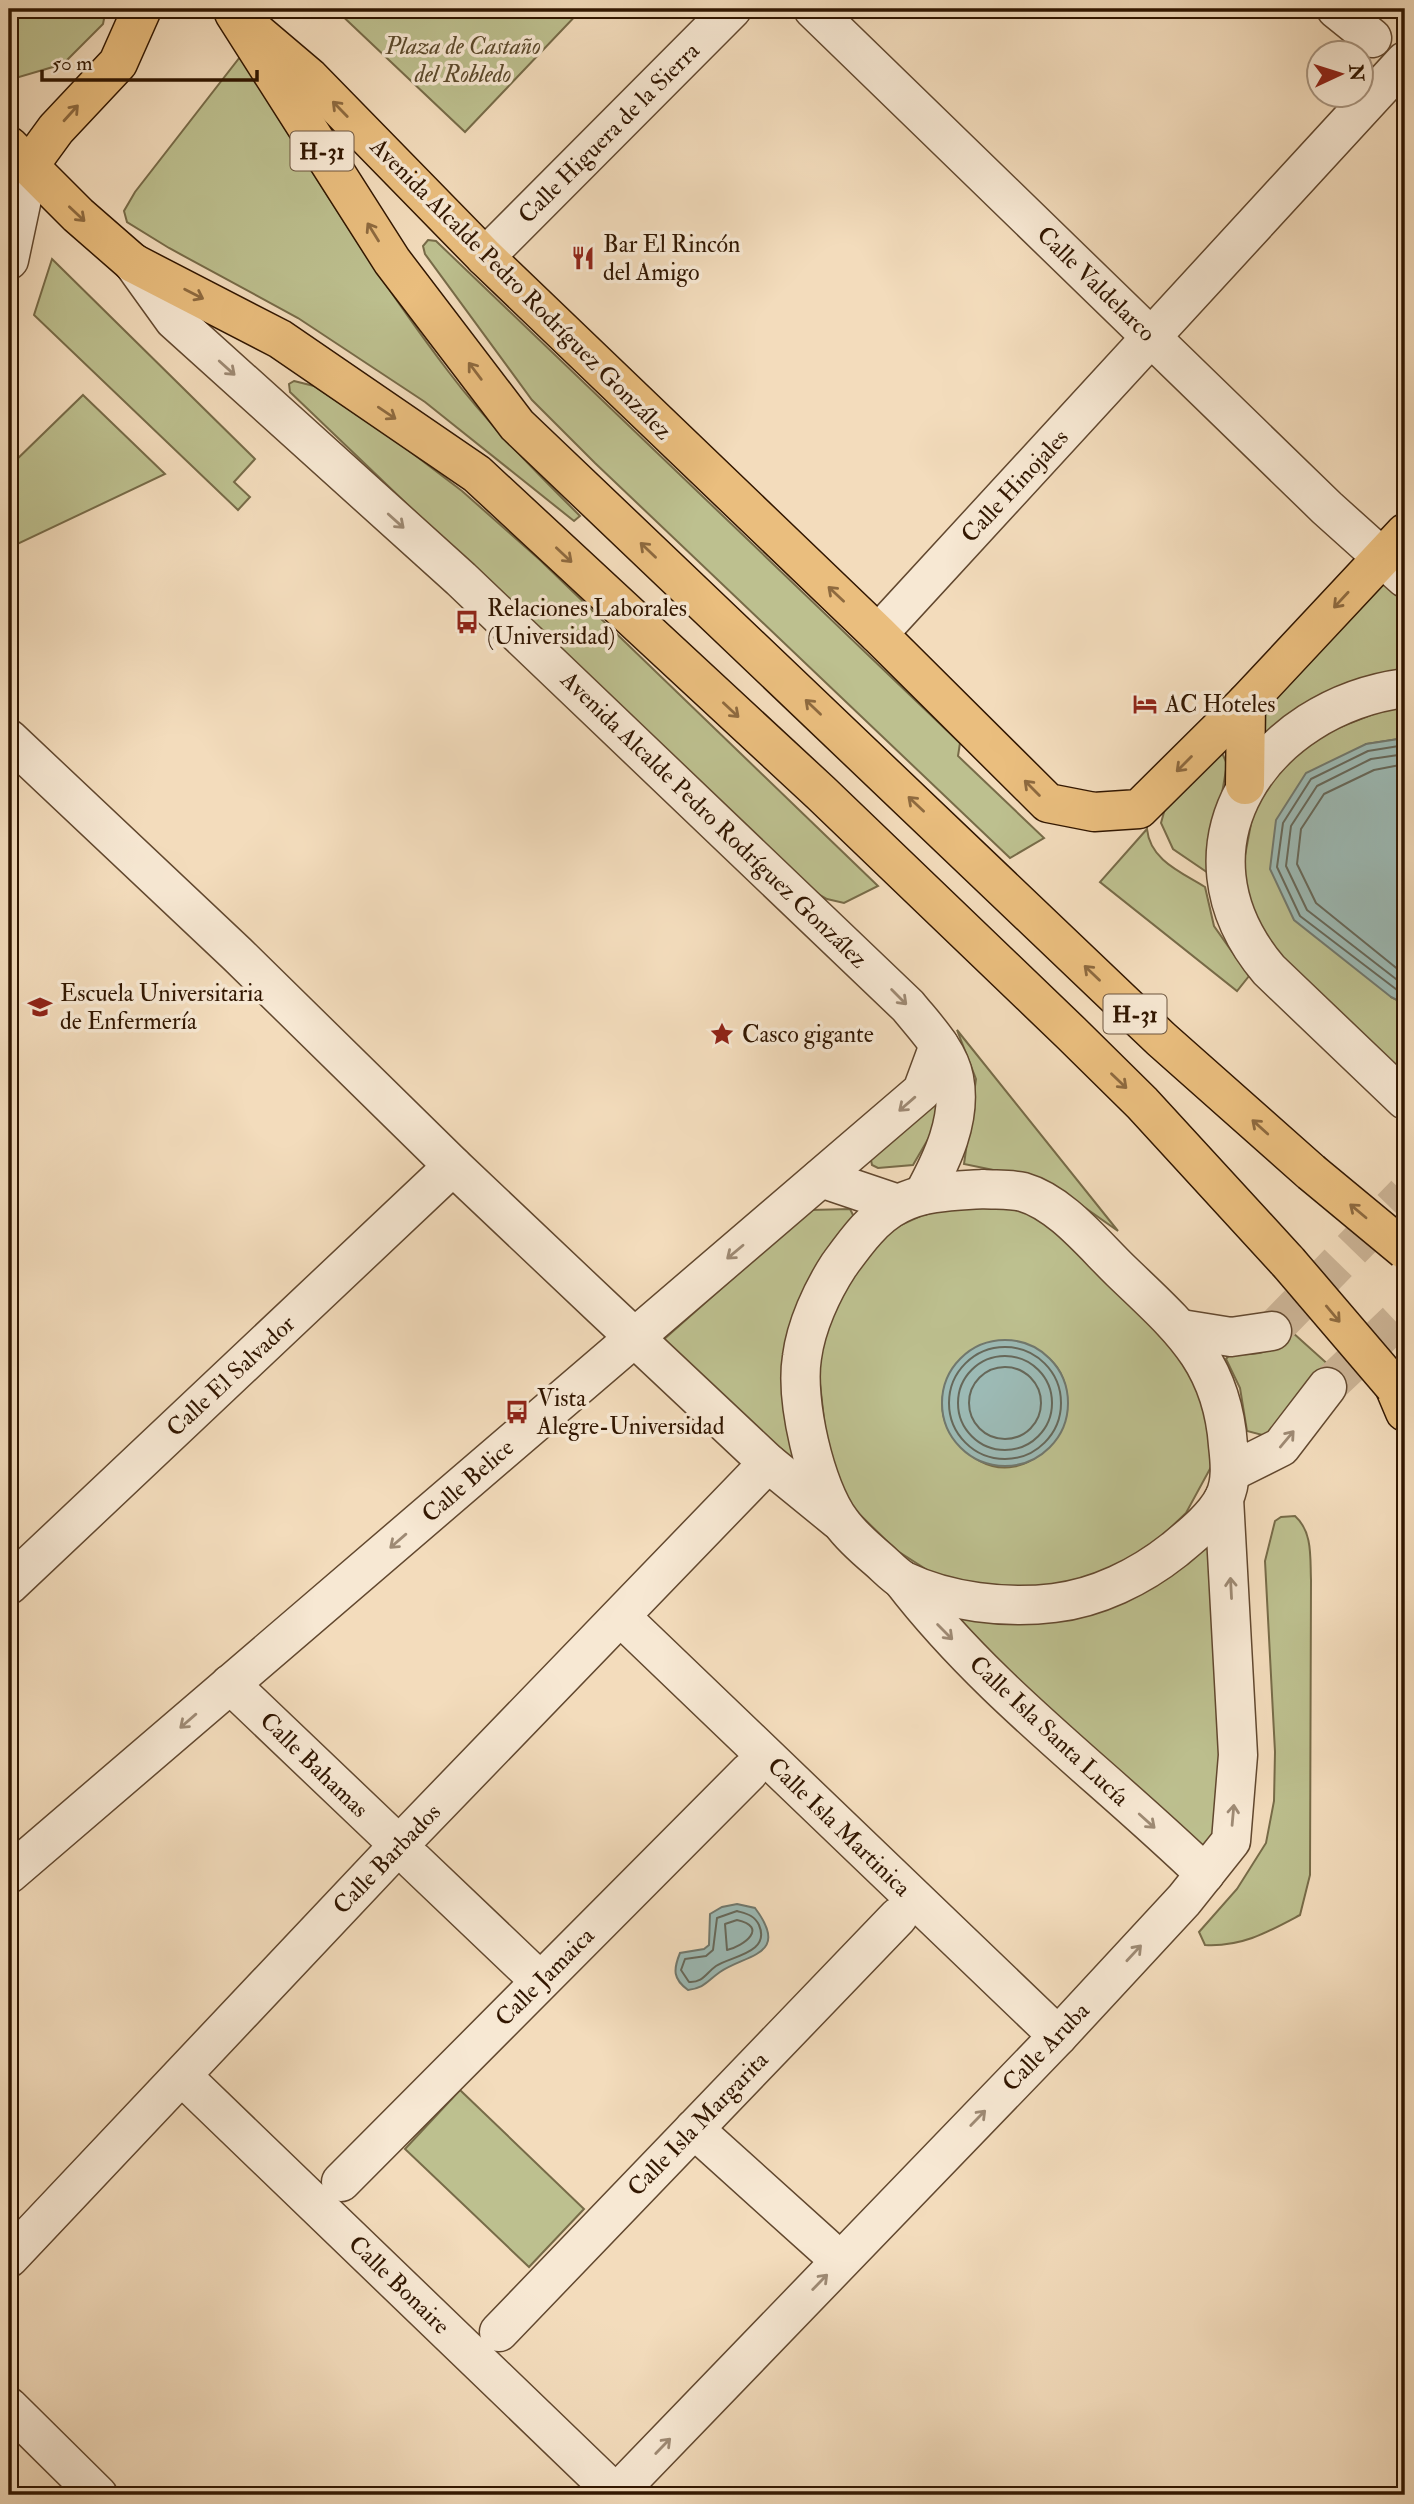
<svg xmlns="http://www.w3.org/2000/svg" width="1414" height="2504" viewBox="0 0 1414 2504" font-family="'IM FELL Double Pica',serif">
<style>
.green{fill:#bdc08f;stroke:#776b48;stroke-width:2;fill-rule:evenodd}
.water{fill:#9cbab5;stroke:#71786d;stroke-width:2}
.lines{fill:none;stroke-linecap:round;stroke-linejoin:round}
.shore{stroke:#66685a;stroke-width:2}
.minor-tunnel{stroke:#ccb496;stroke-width:38;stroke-dasharray:38 19;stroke-linecap:butt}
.minor-casing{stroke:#62482f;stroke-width:41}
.major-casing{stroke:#311600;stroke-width:41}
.highway-casing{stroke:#311600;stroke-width:41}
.minor{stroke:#f7e8d3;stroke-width:38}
.major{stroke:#eabe7e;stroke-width:38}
.highway{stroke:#eabe7e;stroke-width:38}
.highway-bridge-casing{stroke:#311600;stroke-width:41;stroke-linecap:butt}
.highway-bridge{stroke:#eabe7e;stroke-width:38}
.oneway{stroke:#8e6a3f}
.oneway2{stroke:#9e8a74}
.labels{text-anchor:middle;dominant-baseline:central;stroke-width:7;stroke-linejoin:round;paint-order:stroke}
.shield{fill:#f7e8d3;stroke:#6c553f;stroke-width:2}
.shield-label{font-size:23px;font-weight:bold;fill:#311600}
.park-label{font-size:24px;font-style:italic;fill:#5b492b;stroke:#f7e8d3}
.street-label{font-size:24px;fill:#311600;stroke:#f7e8d3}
.poi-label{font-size:24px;fill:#311600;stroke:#f7e8d3;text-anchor:start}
</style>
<rect width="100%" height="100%" fill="#f3dcbc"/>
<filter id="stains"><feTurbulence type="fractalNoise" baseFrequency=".00286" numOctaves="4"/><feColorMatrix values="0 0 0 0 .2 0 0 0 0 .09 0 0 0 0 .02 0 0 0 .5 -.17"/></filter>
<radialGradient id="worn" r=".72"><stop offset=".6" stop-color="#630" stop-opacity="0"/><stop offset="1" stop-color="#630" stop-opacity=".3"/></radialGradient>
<g class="green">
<polygon points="9,9 106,9 103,24 63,64 9,80"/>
<polygon points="335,9 582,9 465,132"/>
<path d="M 240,57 C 307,163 372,271 448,371 C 487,423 534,470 580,516 L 574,521 L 425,402 L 298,318 L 169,248 L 127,222 L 124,211 L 135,192 Z"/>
<polygon points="428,240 436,241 960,743 958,756 1044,838 1010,858 595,463 532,400 425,254 423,246"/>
<polygon points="52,259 255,459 234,482 250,497 238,510 34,315"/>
<polygon points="294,381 314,386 395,440 462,491 540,560 878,886 844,903 827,899 808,888 290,392 289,384"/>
<polygon points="83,395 165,474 9,548 9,467"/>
<path d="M 1385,581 L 1405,601 L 1405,671 C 1348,678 1300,704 1258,743 L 1267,706 Z"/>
<polygon points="1405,708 1405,738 1366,744 1391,997 1405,1004 1405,1079 1263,943 1241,877 1256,797 1305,741 1386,709"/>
<polygon points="1222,753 1227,764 1219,811 1214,877 1173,849 1161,823 1166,805"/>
<path d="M 1147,829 C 1150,860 1181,872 1205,887 L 1214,926 L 1249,976 L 1237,991 L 1100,882 Z"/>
<polygon points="957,1030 1118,1231 1081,1205 1008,1173 964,1164 976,1079"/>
<polygon points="938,1098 934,1129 913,1165 878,1168 872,1165 870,1155"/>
<path d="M 1017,1205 L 1053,1226 L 1155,1320 L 1192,1373 L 1208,1416 L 1211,1467 L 1186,1513 L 1138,1559 L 1068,1590 L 1002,1590 L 935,1575 L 896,1550 L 850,1505 L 827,1447 L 817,1356 L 844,1281 L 890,1230 L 942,1206 ZM 1010,1341 C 1130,1364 1034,1531 956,1441 C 931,1412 942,1368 974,1349 C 985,1342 997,1342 1010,1341 Z"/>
<polygon points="850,1209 855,1219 818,1266 795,1465 662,1341 810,1210"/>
<path d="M 1292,1332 L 1331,1367 L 1270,1437 L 1247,1431 L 1240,1388 L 1226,1359 L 1231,1353 C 1257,1357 1274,1352 1292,1332 Z"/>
<path d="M 1295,1516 C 1313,1532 1310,1558 1311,1580 L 1310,1875 L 1300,1915 C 1268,1932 1242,1947 1205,1945 L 1199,1932 L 1237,1889 L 1266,1843 L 1274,1801 L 1275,1752 L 1265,1561 L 1275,1521 L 1281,1517 Z"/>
<polygon points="1215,1543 1225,1822 1202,1859 1072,1738 953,1614 1149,1585"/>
<polygon points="460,2090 584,2209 529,2267 405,2149"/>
</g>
<g class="water">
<polygon points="1405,738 1405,1004 1391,997 1294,920 1270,869 1276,820 1306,773 1366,744"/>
<circle cx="1005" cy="1403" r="63"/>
<path d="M 737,1904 L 755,1908 C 791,1956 746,1954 720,1972 C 707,1981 705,1988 688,1990 C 673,1979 673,1970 680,1953 L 704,1949 L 709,1945 L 710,1914 L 722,1907 Z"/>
</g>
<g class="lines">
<g class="shore">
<polyline points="1405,745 1368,751 1311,779 1283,823 1277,867 1300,916 1405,996"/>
<polyline points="1405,754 1371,759 1317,786 1291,826 1286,866 1307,910 1405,986"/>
<polyline points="1405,764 1374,770 1324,794 1301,829 1297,864 1316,903 1405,975"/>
<circle cx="1005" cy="1403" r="56"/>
<circle cx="1005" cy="1403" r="47"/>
<circle cx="1005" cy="1403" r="36"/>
<path d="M 737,1911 C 747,1914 754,1915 759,1925 C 771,1953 731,1956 716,1966 C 706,1973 703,1983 689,1982 L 681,1970 L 685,1959 L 706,1956 L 713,1950 L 717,1918 Z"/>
<path d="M 737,1920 C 769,1927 744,1946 727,1950 L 725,1924 Z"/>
</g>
<g class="minor-tunnel">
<polyline points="1272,1331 1405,1194"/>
<polyline points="1327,1387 1405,1313"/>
</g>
<g class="minor-casing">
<g id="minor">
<polyline points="813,9 1327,508 1405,578"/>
<polyline points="1336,9 1372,38"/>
<polyline points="485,257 732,9"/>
<polyline points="9,260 29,166"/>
<path d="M 133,263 L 174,320 L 461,579 L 908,1006 C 924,1026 949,1051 954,1078 C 962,1119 942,1160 923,1195"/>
<polyline points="878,634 1405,61"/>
<path d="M 1405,688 C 1263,707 1165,847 1269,970 L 1405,1100"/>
<polyline points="9,739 237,954 453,1166 602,1307 768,1463 838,1520"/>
<polyline points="821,1178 898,1204"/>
<path d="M 983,1189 C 995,1190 1011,1189 1023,1192 C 1061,1203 1093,1244 1121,1271 C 1178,1326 1222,1360 1228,1445 C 1230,1462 1232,1482 1224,1498 C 1214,1518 1191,1536 1174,1550 C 1140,1577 1097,1598 1054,1603 C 1006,1609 948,1602 904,1581 C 895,1576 887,1567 879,1560 C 866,1549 851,1536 841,1522 C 815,1488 795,1400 802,1357 C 806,1326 822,1291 839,1265 C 855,1243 873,1217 899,1204 C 924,1191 955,1191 983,1189 Z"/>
<polyline points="1181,1329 1231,1337 1272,1331"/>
<polyline points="1231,1472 1281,1447 1327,1387"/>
<path d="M 902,1580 C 988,1692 1104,1776 1205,1874"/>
<polyline points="9,1585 453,1166"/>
<polyline points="621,1617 1058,2036"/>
<polyline points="230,1684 399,1845"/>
<polyline points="414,1861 540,1981"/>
<polyline points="9,1874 922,1091 939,1045"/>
<polyline points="182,2076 616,2494"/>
<polyline points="694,2129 826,2248"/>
<polyline points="341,2182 749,1772"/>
<polyline points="9,2258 399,1845 768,1463"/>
<polyline points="499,2332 898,1917"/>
<polyline points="9,2407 98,2495"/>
<polyline points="615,2495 1058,2036 1184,1900 1231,1841 1238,1755 1224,1498"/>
</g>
</g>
<g class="major-casing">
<g id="major">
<polyline points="244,22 310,78 485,257 878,634 1048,803 1094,812 1139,809 1246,703 1405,533"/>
<polyline points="9,146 78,215 133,263"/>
<polyline points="29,166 56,129 118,63 142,9"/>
<polyline points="1245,785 1246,703"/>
</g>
</g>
<g class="highway-casing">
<g id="highway">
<polyline points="234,13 392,261 517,425 1161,1039 1311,1172"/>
<polyline points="133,263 280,339 477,474 821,793 1071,1033 1142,1103 1288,1262"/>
<polyline points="1394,1386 1405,1412"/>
</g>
</g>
<use href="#minor" class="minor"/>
<use href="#major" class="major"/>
<use href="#highway" class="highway"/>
<g class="highway-bridge-casing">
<g id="highway-bridge">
<polyline points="1311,1172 1405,1250"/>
<polyline points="1288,1262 1394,1386"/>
</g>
</g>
<use href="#highway-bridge" class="highway-bridge"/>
</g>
<defs><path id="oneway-shaft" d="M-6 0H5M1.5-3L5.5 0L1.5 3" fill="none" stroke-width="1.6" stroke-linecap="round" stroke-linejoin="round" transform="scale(1.75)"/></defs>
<g class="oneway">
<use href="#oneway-shaft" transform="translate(340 109) rotate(-134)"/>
<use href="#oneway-shaft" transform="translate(71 113) rotate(-48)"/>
<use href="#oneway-shaft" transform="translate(77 214) rotate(43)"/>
<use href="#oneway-shaft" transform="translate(373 232) rotate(-122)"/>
<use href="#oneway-shaft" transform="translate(194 294) rotate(27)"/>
<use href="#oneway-shaft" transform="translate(475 371) rotate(-127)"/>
<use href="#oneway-shaft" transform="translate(387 413) rotate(34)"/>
<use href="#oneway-shaft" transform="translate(648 550) rotate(-136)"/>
<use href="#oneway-shaft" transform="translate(564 555) rotate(43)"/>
<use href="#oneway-shaft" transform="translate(836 594) rotate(-137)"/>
<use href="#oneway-shaft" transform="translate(1341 600) rotate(133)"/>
<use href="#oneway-shaft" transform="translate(813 707) rotate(-136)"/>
<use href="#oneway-shaft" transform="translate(731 710) rotate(43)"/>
<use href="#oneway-shaft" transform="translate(1184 764) rotate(135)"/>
<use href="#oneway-shaft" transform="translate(1032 788) rotate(-135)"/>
<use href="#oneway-shaft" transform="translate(916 804) rotate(-137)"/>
<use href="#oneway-shaft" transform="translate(1092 973) rotate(-136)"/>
<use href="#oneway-shaft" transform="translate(1119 1081) rotate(44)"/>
<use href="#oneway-shaft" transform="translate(1260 1127) rotate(-138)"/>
<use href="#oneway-shaft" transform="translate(1358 1211) rotate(-140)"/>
<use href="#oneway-shaft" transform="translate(1333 1314) rotate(50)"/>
</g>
<g class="oneway2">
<use href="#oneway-shaft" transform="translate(227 368) rotate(42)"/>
<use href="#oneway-shaft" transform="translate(396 521) rotate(42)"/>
<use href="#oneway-shaft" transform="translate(899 997) rotate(45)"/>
<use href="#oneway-shaft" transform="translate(907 1104) rotate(139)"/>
<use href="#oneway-shaft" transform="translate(735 1252) rotate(140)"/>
<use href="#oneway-shaft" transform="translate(1287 1439) rotate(-50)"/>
<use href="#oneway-shaft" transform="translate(398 1541) rotate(139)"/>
<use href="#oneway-shaft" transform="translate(1231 1588) rotate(-93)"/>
<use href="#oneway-shaft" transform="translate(945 1632) rotate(45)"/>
<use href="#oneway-shaft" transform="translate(188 1721) rotate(139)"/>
<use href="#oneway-shaft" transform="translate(1233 1815) rotate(-85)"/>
<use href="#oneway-shaft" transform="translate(1147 1821) rotate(42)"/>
<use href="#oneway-shaft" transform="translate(1134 1953) rotate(-47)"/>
<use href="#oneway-shaft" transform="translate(978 2118) rotate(-46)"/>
<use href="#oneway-shaft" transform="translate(820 2282) rotate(-46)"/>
<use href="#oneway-shaft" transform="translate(663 2446) rotate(-46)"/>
</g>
<defs>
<g id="restaurant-bare" transform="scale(1.89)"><path d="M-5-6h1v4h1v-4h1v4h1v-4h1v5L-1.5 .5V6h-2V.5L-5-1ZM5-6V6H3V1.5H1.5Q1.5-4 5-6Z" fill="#8f2418" stroke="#f7e8d3" stroke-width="2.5" paint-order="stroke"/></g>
<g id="bus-bare" transform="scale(1.89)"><path d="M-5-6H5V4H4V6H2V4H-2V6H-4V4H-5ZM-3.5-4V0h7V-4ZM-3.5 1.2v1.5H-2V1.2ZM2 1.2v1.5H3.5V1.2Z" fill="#8f2418" stroke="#f7e8d3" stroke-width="2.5" paint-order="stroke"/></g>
<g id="hotel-bare" transform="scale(1.89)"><path d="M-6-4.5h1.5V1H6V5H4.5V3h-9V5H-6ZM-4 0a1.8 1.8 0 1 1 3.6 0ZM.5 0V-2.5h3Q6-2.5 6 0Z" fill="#8f2418" stroke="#f7e8d3" stroke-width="2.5" paint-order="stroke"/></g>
<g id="university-bare" transform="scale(1.89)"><path d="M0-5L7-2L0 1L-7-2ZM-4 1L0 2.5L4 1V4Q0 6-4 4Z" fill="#8f2418" stroke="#f7e8d3" stroke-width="2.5" paint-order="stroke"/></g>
<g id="sight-bare" transform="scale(1.89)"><path d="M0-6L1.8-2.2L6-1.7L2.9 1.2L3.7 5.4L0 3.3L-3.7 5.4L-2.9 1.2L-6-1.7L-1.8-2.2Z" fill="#8f2418" stroke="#f7e8d3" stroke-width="2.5" paint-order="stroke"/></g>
</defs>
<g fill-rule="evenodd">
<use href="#restaurant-bare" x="583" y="258"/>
<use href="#bus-bare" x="467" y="622"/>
<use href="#hotel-bare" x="1145" y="704"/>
<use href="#university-bare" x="40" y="1007"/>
<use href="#sight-bare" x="722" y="1034"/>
<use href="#bus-bare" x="517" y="1412"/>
</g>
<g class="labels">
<g class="shield">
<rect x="290.5" y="131.5" width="63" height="39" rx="5"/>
<rect x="1103.5" y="994.5" width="63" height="39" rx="5"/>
</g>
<g class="shield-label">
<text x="322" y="151">H-31</text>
<text x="1135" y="1014">H-31</text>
</g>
<g class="park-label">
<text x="463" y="46">Plaza de Castaño<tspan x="463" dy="28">del Robledo</tspan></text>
</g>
<g class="street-label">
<text transform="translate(609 133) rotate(-45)">Calle Higuera de la Sierra</text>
<text transform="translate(1096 284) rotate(44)">Calle Valdelarco</text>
<text transform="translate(521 289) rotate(45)">Avenida Alcalde Pedro Rodríguez González</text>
<text transform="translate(1015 486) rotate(-47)">Calle Hinojales</text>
<text transform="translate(714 820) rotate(44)">Avenida Alcalde Pedro Rodríguez González</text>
<text transform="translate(231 1376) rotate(-43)">Calle El Salvador</text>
<text transform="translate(468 1481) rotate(-41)">Calle Belice</text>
<text transform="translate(1049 1731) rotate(43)">Calle Isla Santa Lucía</text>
<text transform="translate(314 1765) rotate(44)">Calle Bahamas</text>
<text transform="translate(839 1827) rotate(44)">Calle Isla Martinica</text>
<text transform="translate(387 1859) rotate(-46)">Calle Barbados</text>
<text transform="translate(545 1977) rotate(-45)">Calle Jamaica</text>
<text transform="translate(1046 2047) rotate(-46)">Calle Aruba</text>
<text transform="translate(698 2124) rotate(-46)">Calle Isla Margarita</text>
<text transform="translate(399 2285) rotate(44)">Calle Bonaire</text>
</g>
<g class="poi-label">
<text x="603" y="244">Bar El Rincón<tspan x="603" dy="28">del Amigo</tspan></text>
<text x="487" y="608">Relaciones Laborales<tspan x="487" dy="28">(Universidad)</tspan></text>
<text x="1165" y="704">AC Hoteles</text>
<text x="60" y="993">Escuela Universitaria<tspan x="60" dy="28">de Enfermería</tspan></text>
<text x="742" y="1034">Casco gigante</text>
<text x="537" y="1398">Vista<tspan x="537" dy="28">Alegre-Universidad</tspan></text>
</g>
</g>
<rect width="1414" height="2504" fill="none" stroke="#f3dcbc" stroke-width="35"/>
<rect x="10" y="10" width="1393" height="2483" fill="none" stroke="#311600" stroke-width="3.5"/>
<rect x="18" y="18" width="1379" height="2469" fill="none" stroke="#311600" stroke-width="2"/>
<g transform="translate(1340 74) rotate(86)"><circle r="33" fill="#f7e8d3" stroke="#a8947f" stroke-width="2"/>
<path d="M0-5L12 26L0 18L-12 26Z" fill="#8f2418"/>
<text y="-10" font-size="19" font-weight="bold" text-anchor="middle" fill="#311600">N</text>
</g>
<path d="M42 70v10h215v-10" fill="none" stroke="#311600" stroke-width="3.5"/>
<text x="52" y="70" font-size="21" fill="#311600" stroke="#f7e8d3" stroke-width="5" paint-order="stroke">50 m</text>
<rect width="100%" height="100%" filter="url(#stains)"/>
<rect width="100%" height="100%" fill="url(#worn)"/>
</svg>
